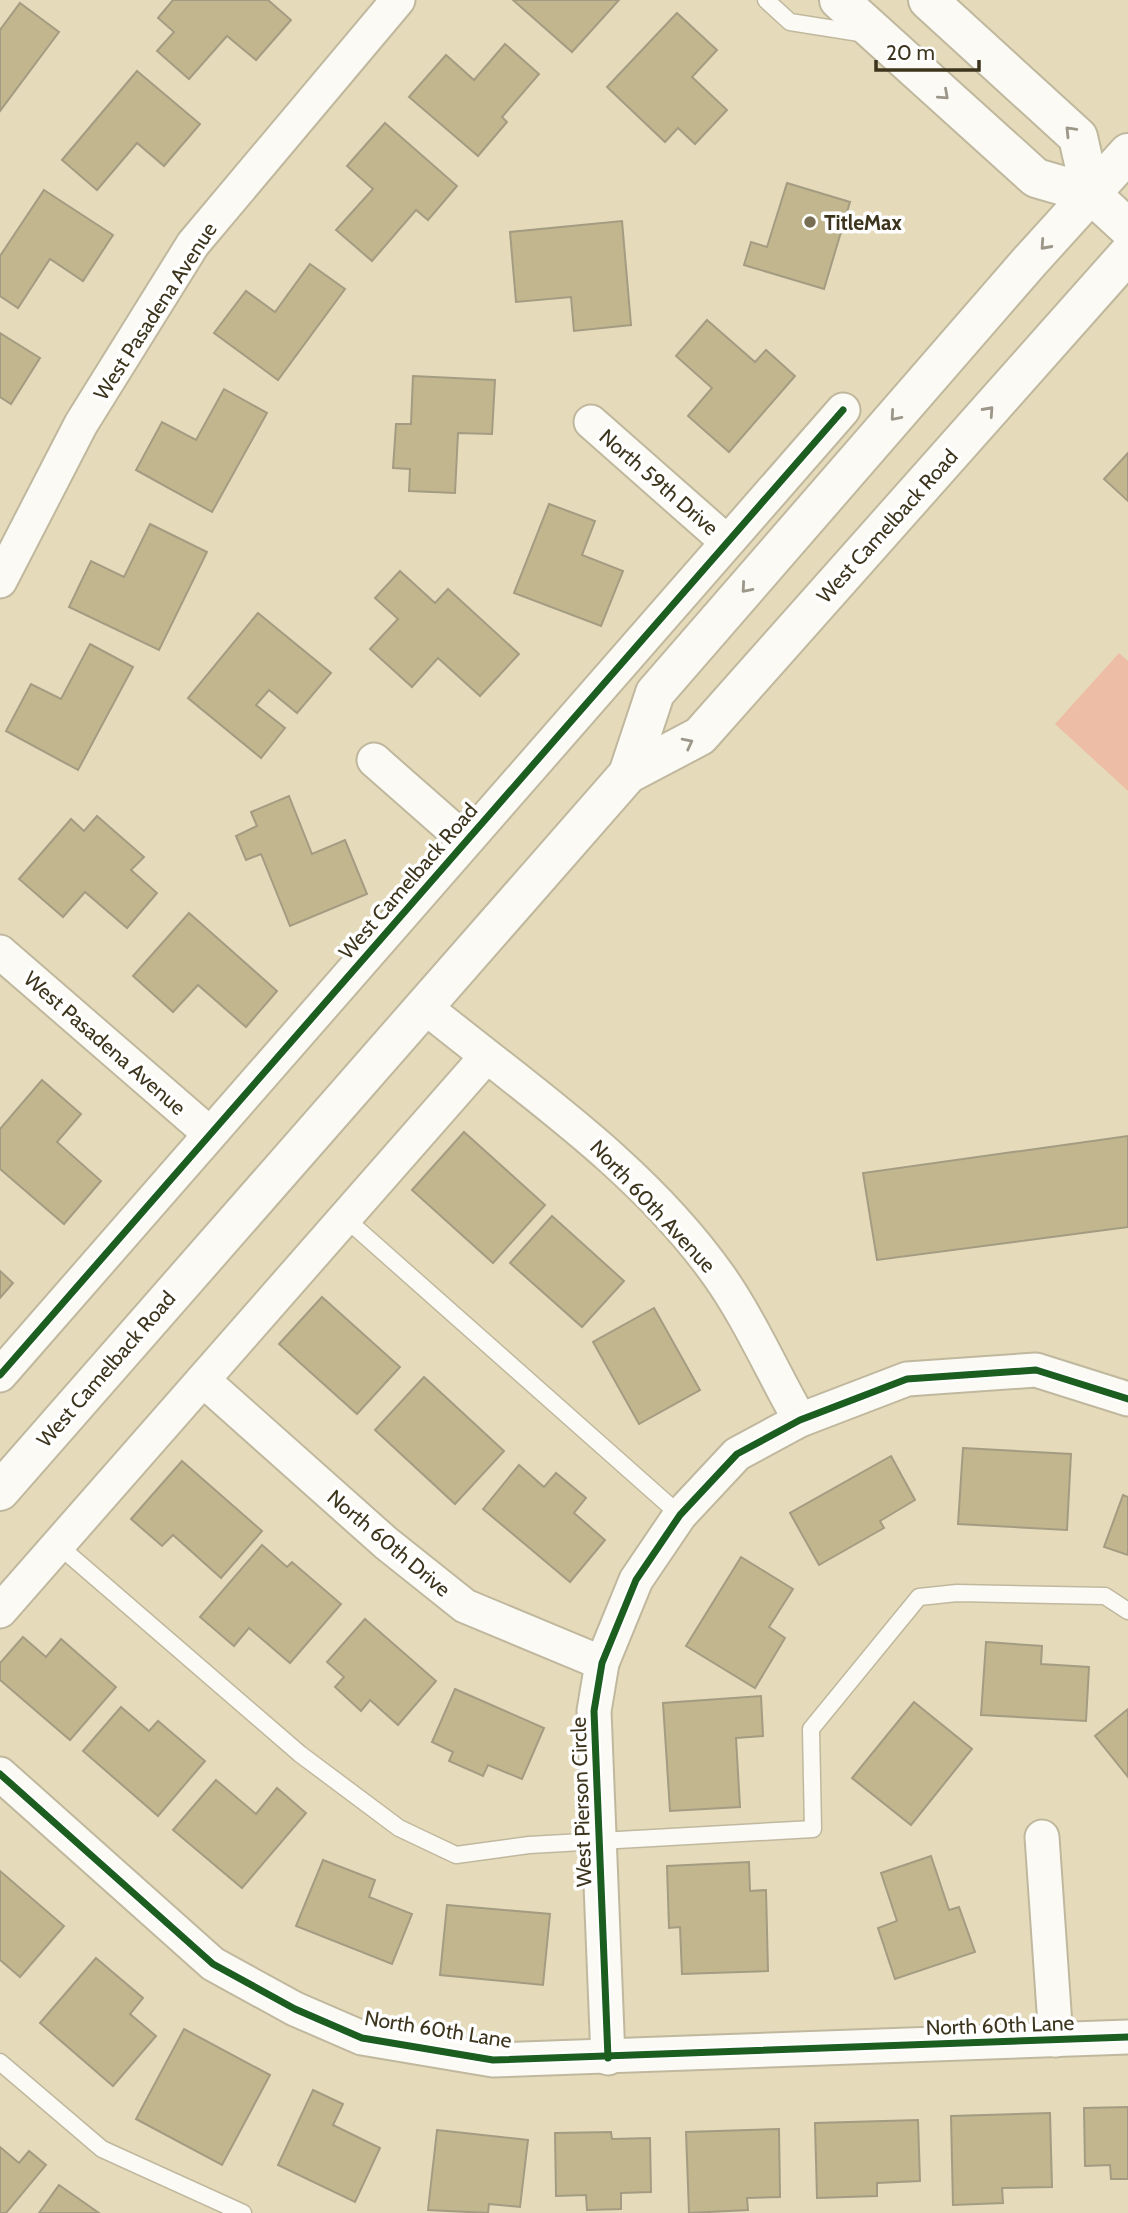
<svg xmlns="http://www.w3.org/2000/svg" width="1128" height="2213" viewBox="0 0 1128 2213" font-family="Cabin,sans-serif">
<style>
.green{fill:#eebda6}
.building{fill:#c1b68e;stroke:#a49c82;stroke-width:2}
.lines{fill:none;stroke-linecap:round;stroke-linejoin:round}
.service-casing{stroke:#c0b89e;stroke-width:19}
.minor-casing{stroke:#c0b89e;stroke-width:37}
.secondary-casing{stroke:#c0b89e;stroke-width:42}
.primary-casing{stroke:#c0b89e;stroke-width:42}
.service{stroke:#fbfaf5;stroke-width:16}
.minor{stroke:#fbfaf5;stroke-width:33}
.secondary{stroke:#fbfaf5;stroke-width:38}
.primary{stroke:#fbfaf5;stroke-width:38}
.cycleway-casing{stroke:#fff;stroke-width:11}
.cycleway{stroke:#1b5e20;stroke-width:7}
.oneway{stroke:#9c9788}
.poi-dot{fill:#776e53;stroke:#fff;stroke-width:2.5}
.labels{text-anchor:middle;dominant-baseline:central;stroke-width:7;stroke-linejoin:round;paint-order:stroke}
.poi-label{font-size:21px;font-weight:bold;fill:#3c341c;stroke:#fff;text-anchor:start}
.street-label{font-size:21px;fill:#3c341c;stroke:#fff}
</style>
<rect width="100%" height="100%" fill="#e5dbba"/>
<polygon class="green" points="1119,653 1128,661 1128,791 1055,724"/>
<g class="building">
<polygon points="173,0 268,0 291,20 256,60 227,36 189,79 157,51 174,32 158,18"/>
<polygon points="513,0 619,0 572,52"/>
<polygon points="20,3 59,32 0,111 0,30"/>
<polygon points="677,13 717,50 692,77 727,110 695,144 678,128 665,142 607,87"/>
<polygon points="505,44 539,74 502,117 507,122 478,156 409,97 446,55 474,80"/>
<polygon points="137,71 200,124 164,166 137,143 97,190 62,160"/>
<polygon points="385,123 457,186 428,220 416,210 372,261 336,230 373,189 347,166"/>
<polygon points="787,183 850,202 824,289 744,265 751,242 767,247"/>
<polygon points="44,190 113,235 83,281 50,259 18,308 0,296 0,256"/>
<polygon points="622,221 631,325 574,331 571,297 516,302 510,232"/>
<polygon points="310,264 345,289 278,380 214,333 246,291 275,312"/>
<polygon points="707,320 755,362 766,350 795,376 729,452 688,416 712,388 676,356"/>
<polygon points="0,333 40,358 11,404 0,397"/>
<polygon points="413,376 495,380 492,434 458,433 455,493 409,491 410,469 393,468 396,424 411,424"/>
<polygon points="224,389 267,413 212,512 136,470 162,422 196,440"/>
<polygon points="1128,453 1128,501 1104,479"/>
<polygon points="549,504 595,521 582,555 623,571 601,626 514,593"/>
<polygon points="150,524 207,552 159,650 69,607 91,561 124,577"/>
<polygon points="400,571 435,603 448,589 519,654 480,696 438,658 412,687 370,649 398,619 375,598"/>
<polygon points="258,613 331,673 297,713 269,690 256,705 285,728 261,758 188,698"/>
<polygon points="90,644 133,667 78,770 6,731 31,684 61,699"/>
<polygon points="289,796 312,854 345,840 367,894 290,926 261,854 246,860 236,836 257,826 251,812"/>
<polygon points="97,816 144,857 131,870 157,893 127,928 85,892 63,917 19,879 71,819 84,831"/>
<polygon points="189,913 277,991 246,1027 198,985 173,1012 133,976"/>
<polygon points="42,1080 81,1114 57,1142 101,1181 64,1224 0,1169 0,1129"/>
<polygon points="464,1132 545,1205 493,1263 412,1190"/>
<polygon points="1128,1136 1128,1227 877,1260 863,1173"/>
<polygon points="552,1216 624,1281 582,1327 510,1263"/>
<polygon points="0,1271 13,1283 0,1298"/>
<polygon points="322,1297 400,1367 357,1414 279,1344"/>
<polygon points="654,1308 700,1390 639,1424 593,1342"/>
<polygon points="424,1377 504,1451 455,1504 375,1430"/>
<polygon points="963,1448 1071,1454 1067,1530 958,1524"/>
<polygon points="891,1456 915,1500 880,1521 884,1528 819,1565 790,1513"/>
<polygon points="182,1461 262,1531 221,1578 173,1535 162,1546 131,1519"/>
<polygon points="519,1465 544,1487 556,1473 586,1498 574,1513 605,1540 570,1582 483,1509"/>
<polygon points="1123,1495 1128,1497 1128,1555 1104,1547"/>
<polygon points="262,1545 287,1567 292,1562 341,1604 290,1663 249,1628 234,1646 200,1617"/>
<polygon points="741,1557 793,1589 769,1627 785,1638 755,1688 686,1646"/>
<polygon points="365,1619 436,1681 398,1725 370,1700 361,1711 335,1687 344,1677 327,1662"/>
<polygon points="23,1637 46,1657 61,1639 116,1687 70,1740 0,1680 0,1663"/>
<polygon points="986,1642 1042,1646 1041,1664 1089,1667 1086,1721 981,1715"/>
<polygon points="455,1689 544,1728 522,1779 488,1765 483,1776 449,1761 453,1752 432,1742"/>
<polygon points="761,1696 763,1736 736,1738 740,1807 670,1811 663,1703"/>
<polygon points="914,1702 972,1749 911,1825 852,1778"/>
<polygon points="121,1707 149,1731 158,1721 205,1761 158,1816 83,1751"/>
<polygon points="1128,1709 1128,1777 1095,1736"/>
<polygon points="216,1780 256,1814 277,1788 306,1813 242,1888 173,1830"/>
<polygon points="931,1856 949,1910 959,1907 975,1952 895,1979 878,1928 897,1921 881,1873"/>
<polygon points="323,1860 375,1880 369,1897 412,1914 392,1964 296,1926"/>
<polygon points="749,1862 750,1891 766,1890 768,1971 682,1974 680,1927 669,1928 667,1866"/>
<polygon points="0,1871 64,1926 20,1977 0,1960"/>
<polygon points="447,1905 550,1914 543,1985 440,1975"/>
<polygon points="96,1958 143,1998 130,2014 156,2036 113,2086 40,2023"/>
<polygon points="184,2029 270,2075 222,2165 136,2119"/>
<polygon points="313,2090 343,2104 333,2125 380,2148 355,2202 278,2165"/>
<polygon points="1128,2107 1128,2179 1111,2179 1110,2165 1085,2166 1084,2108"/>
<polygon points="1050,2113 1052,2187 1002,2188 1003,2203 953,2205 951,2116"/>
<polygon points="918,2120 920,2181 877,2183 877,2196 817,2198 815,2123"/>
<polygon points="779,2129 780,2197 747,2198 748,2210 689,2213 686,2132"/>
<polygon points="437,2130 528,2140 520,2207 489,2204 488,2213 428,2210"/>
<polygon points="611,2132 612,2139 650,2138 651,2192 621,2193 621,2209 587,2210 586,2195 556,2196 555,2133"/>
<polygon points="0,2147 19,2163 29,2151 46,2165 6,2213 0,2213"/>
<polygon points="59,2185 99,2213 39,2213"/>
</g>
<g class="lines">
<g class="service-casing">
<g id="service">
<polyline points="766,0 790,22 866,34"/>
<polyline points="345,1218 680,1515"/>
<polyline points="58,1545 300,1754 399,1828 456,1855 529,1845 813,1829 811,1729 919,1597 957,1593 1105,1596 1128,1611"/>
<polyline points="0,2062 102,2149 243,2213"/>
</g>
</g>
<g class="minor-casing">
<g id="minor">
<polyline points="591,422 727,542"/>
<polyline points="0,581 81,424 193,244 398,0"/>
<polyline points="374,760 466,841"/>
<polyline points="0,952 210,1134"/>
<path d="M 425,1007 C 527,1090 642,1167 719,1276 C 750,1320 773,1373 800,1420"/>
<polyline points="0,1375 843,410"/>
<polyline points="203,1380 386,1543 465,1606 602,1663"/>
<polyline points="0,1611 486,1057"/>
<polyline points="0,1774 213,1964 295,2009 362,2038 493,2060 1128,2037"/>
<polyline points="1042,1837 1056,2040"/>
<polyline points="608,2058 594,1711 602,1663 636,1580 680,1515 737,1454 800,1420 907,1379 1036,1370 1128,1399"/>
</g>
</g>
<g class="secondary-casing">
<g id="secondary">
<polyline points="839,0 1036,178 1091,194 1128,228"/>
<polyline points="928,0 1078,137 1091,194"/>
</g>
</g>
<g class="primary-casing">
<g id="primary">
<polyline points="628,774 655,693 1030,261 1128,153"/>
<polyline points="0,1491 628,774 700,736 1128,254"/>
</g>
</g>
<use href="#service" class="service"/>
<use href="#minor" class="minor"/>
<use href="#secondary" class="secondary"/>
<use href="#primary" class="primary"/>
<g class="cycleway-casing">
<g id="cycleway">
<polyline points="0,1375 843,410"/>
<polyline points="0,1774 213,1964 295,2009 362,2038 493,2060 1128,2037"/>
<polyline points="608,2058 594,1711 602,1663 636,1580 680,1515 737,1454 800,1420 907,1379 1036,1370 1128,1399"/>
</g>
</g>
<use href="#cycleway" class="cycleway"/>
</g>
<defs><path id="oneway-chevron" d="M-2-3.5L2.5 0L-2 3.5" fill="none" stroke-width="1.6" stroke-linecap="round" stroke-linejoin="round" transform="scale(1.75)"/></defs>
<g class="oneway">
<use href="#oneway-chevron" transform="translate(944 95) rotate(42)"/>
<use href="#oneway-chevron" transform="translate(1070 131) rotate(-134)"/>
<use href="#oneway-chevron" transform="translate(1045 245) rotate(132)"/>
<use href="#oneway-chevron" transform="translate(989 411) rotate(-48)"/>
<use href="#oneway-chevron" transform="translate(895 416) rotate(131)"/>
<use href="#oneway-chevron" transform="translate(746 588) rotate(131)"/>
<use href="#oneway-chevron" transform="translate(688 743) rotate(-27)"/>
</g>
<circle class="poi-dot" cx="810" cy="222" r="7"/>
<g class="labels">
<g class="poi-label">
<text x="824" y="222">TitleMax</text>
</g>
<g class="street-label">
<text transform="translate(155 311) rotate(-57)">West Pasadena Avenue</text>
<text transform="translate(659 482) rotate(41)">North 59th Drive</text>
<text transform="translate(887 526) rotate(-48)">West Camelback Road</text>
<text transform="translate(408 881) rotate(-49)">West Camelback Road</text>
<text transform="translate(105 1043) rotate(41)">West Pasadena Avenue</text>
<text transform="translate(653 1206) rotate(47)">North 60th Avenue</text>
<text transform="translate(106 1369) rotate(-49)">West Camelback Road</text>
<text transform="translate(389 1543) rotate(40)">North 60th Drive</text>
<text transform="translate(581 1802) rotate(-92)">West Pierson Circle</text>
<text transform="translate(1000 2025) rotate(-2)">North 60th Lane</text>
<text transform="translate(438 2029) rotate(9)">North 60th Lane</text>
</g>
</g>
<path d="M876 60v10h103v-10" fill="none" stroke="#3c341c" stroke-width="3.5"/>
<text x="886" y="60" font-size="21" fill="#3c341c" stroke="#ffffff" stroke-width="5" paint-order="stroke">20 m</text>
</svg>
